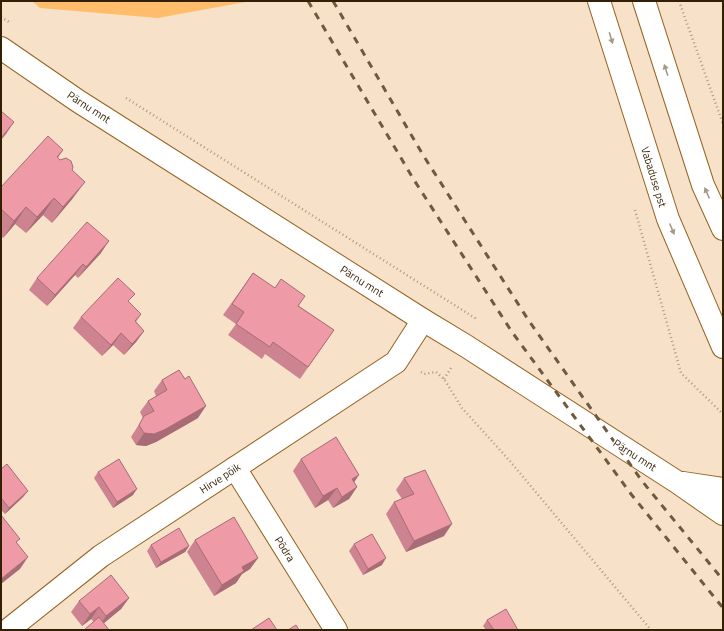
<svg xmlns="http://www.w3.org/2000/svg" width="724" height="631" viewBox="0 0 724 631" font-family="'Titillium Web',sans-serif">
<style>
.green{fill:#ffbd6c}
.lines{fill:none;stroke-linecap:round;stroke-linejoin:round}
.minor-casing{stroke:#946321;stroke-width:24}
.secondary-casing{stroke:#946321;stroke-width:24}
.trunk-casing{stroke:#946321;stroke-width:24}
.path{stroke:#ae987f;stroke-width:2.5;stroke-dasharray:1 3;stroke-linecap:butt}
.minor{stroke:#fff;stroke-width:22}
.secondary{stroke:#fff;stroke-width:22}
.trunk{stroke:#fff;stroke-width:22}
.rail{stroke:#6e5a3f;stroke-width:3;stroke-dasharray:7 7;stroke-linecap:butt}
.wall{fill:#cd8490}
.shaded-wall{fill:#a76c75}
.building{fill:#ee9aa7;stroke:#a76c75}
.oneway{fill:#a39a8e}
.labels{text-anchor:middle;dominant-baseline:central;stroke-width:3;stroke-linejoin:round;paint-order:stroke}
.street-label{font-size:11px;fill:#331f04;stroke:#fff}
</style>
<rect width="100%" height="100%" fill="#f7e1c9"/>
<polygon class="green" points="32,1 251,1 158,18 40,8"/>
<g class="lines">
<g class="minor-casing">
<g id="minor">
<polyline points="235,468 336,630"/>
<polyline points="8,630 101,556 396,362 423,320"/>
</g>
</g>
<g class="secondary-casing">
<g id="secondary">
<polyline points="1,48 78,101 423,320 466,346 677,482 723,514"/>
<polyline points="683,483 723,489"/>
</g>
</g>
<g class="trunk-casing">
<g id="trunk">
<polyline points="599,1 668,219 723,347"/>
<polyline points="644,1 703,185 723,229"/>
</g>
</g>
<g class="path">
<polyline points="679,1 723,124"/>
<polyline points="1,17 9,22"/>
<polyline points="126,98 475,318 475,320"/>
<polyline points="635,210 681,373 723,414"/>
<polyline points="421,372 424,374 436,372 444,379 462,408 509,460 651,630"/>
<polyline points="444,379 451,368"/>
</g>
<use href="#minor" class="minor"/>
<use href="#secondary" class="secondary"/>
<use href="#trunk" class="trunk"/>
<g class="rail">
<polyline points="308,1 414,180 512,332 631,494 723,608"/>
<polyline points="333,1 423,155 529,321 642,481 723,580"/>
</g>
</g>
<g class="wall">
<polygon points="63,150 58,158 72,170 73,198 52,223 43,215 26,233 15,224 3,238 1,236 1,187"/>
<polygon points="101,253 78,278 75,275 47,306 29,290 37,278"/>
<polygon points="253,273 299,306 334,330 300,379 265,354 262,359 228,335 236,324 223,315"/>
<polygon points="129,302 141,314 136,322 144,331 136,342 124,355 113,345 102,356 73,328 81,317"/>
<polygon points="162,380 198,418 156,442 146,446 136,445 131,437 143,418 140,412 148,401 156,396 154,391"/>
<polygon points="301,459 354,482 357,487 349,499 333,508 328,500 315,508 293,471"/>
<polygon points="1,469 28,491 23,497 5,514 1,510"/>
<polygon points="98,472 133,495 113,508 94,478"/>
<polygon points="404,478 444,536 406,552 386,514 394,502 402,499 396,490"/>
<polygon points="195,540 258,558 250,569 242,574 236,583 214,596 187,552"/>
<polygon points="354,544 382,565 363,575 349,551"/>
<polygon points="151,545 189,546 185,552 156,568 147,551"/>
<polygon points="129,598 121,609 104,623 94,622 91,619 82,626 71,612 79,601"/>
<polygon points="487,620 518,630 486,630 483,626"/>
</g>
<g class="shaded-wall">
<polygon points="14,122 6,134 1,140 1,138"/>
<polygon points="85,182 73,198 52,223 63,207"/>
<polygon points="54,198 43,215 26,233 37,217"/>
<polygon points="26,207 15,224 3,238 14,221"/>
<polygon points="109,241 101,253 78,278 86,267"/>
<polygon points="83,264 75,275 47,306 55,295"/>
<polygon points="144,331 136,342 124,355 132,344"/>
<polygon points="121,333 113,345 102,356 111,345"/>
<polygon points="206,406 198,418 156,442 146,446 136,445 144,433"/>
<polygon points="359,475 351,487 352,479"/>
<polygon points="357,487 349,499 333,508 342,497"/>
<polygon points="337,488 328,500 315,508 323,496"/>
<polygon points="137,489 133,495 113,508 117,502"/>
<polygon points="28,491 23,497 5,514 9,508"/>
<polygon points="452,524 444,536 406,552 414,541"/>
<polygon points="189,546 185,552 156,568 161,562"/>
<polygon points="28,557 20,569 1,584 1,579"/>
<polygon points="258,558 250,569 242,574 236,583 214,596 222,585 242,567"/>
<polygon points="386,558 382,565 363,575 368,569"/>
<polygon points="129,598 121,609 98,628 106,616"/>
<polygon points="99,607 91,619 82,626 90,614"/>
</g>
<g class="building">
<polygon points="1,111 14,122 1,138"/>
<polygon points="48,136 63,150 57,157 60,160 66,158 71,161 73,167 72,170 85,182 63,207 54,198 37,217 26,207 14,221 1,209 1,187"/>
<polygon points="87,222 109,241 86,267 83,264 55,295 37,278"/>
<polygon points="253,273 275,288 281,279 305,296 298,306 334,330 308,367 273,342 270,347 236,324 244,312 232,304"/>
<polygon points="118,278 135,294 128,301 141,314 135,321 144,331 132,344 121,333 111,345 81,317"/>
<polygon points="179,370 185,379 189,376 206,406 164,430 154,434 144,433 139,425 144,416 154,411 148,401 167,390 162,380"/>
<polygon points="336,437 359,475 352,479 357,487 342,497 337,488 323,496 301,459"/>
<polygon points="119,459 137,489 117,502 98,472"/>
<polygon points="7,464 28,491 9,508 1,498 1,469"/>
<polygon points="425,470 452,524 414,541 394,502 414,494 404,478"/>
<polygon points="1,515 20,539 16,542 28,557 1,579"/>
<polygon points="234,517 258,558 242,567 244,571 222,585 195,540"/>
<polygon points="179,528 189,546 161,562 151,545"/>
<polygon points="372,534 386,558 368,569 354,544"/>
<polygon points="111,575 129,598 106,616 99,607 90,614 79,601"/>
<polygon points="506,609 518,630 494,630 487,620"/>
<polygon points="99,617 109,630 84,630"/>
<polygon points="269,618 277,630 251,630"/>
<polygon points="296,625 299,630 288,630"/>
</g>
<defs><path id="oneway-solid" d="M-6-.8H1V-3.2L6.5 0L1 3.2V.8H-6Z"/></defs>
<g class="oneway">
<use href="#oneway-solid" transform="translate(611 38) rotate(73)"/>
<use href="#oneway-solid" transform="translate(666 70) rotate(-108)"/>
<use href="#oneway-solid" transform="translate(707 193) rotate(-114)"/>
<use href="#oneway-solid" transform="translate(672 229) rotate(67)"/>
</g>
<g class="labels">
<g class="street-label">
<text transform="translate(89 107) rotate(33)">Pärnu mnt</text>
<text transform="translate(654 177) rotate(73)">Vabaduse pst</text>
<text transform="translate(362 281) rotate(32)">Pärnu mnt</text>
<text transform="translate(635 455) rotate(33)">Pärnu mnt</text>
<text transform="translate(220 478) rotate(-33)">Hirve põik</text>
<text transform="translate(285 549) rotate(58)">Põdra</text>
</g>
</g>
<rect width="724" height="631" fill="none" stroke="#331f04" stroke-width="4"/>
</svg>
